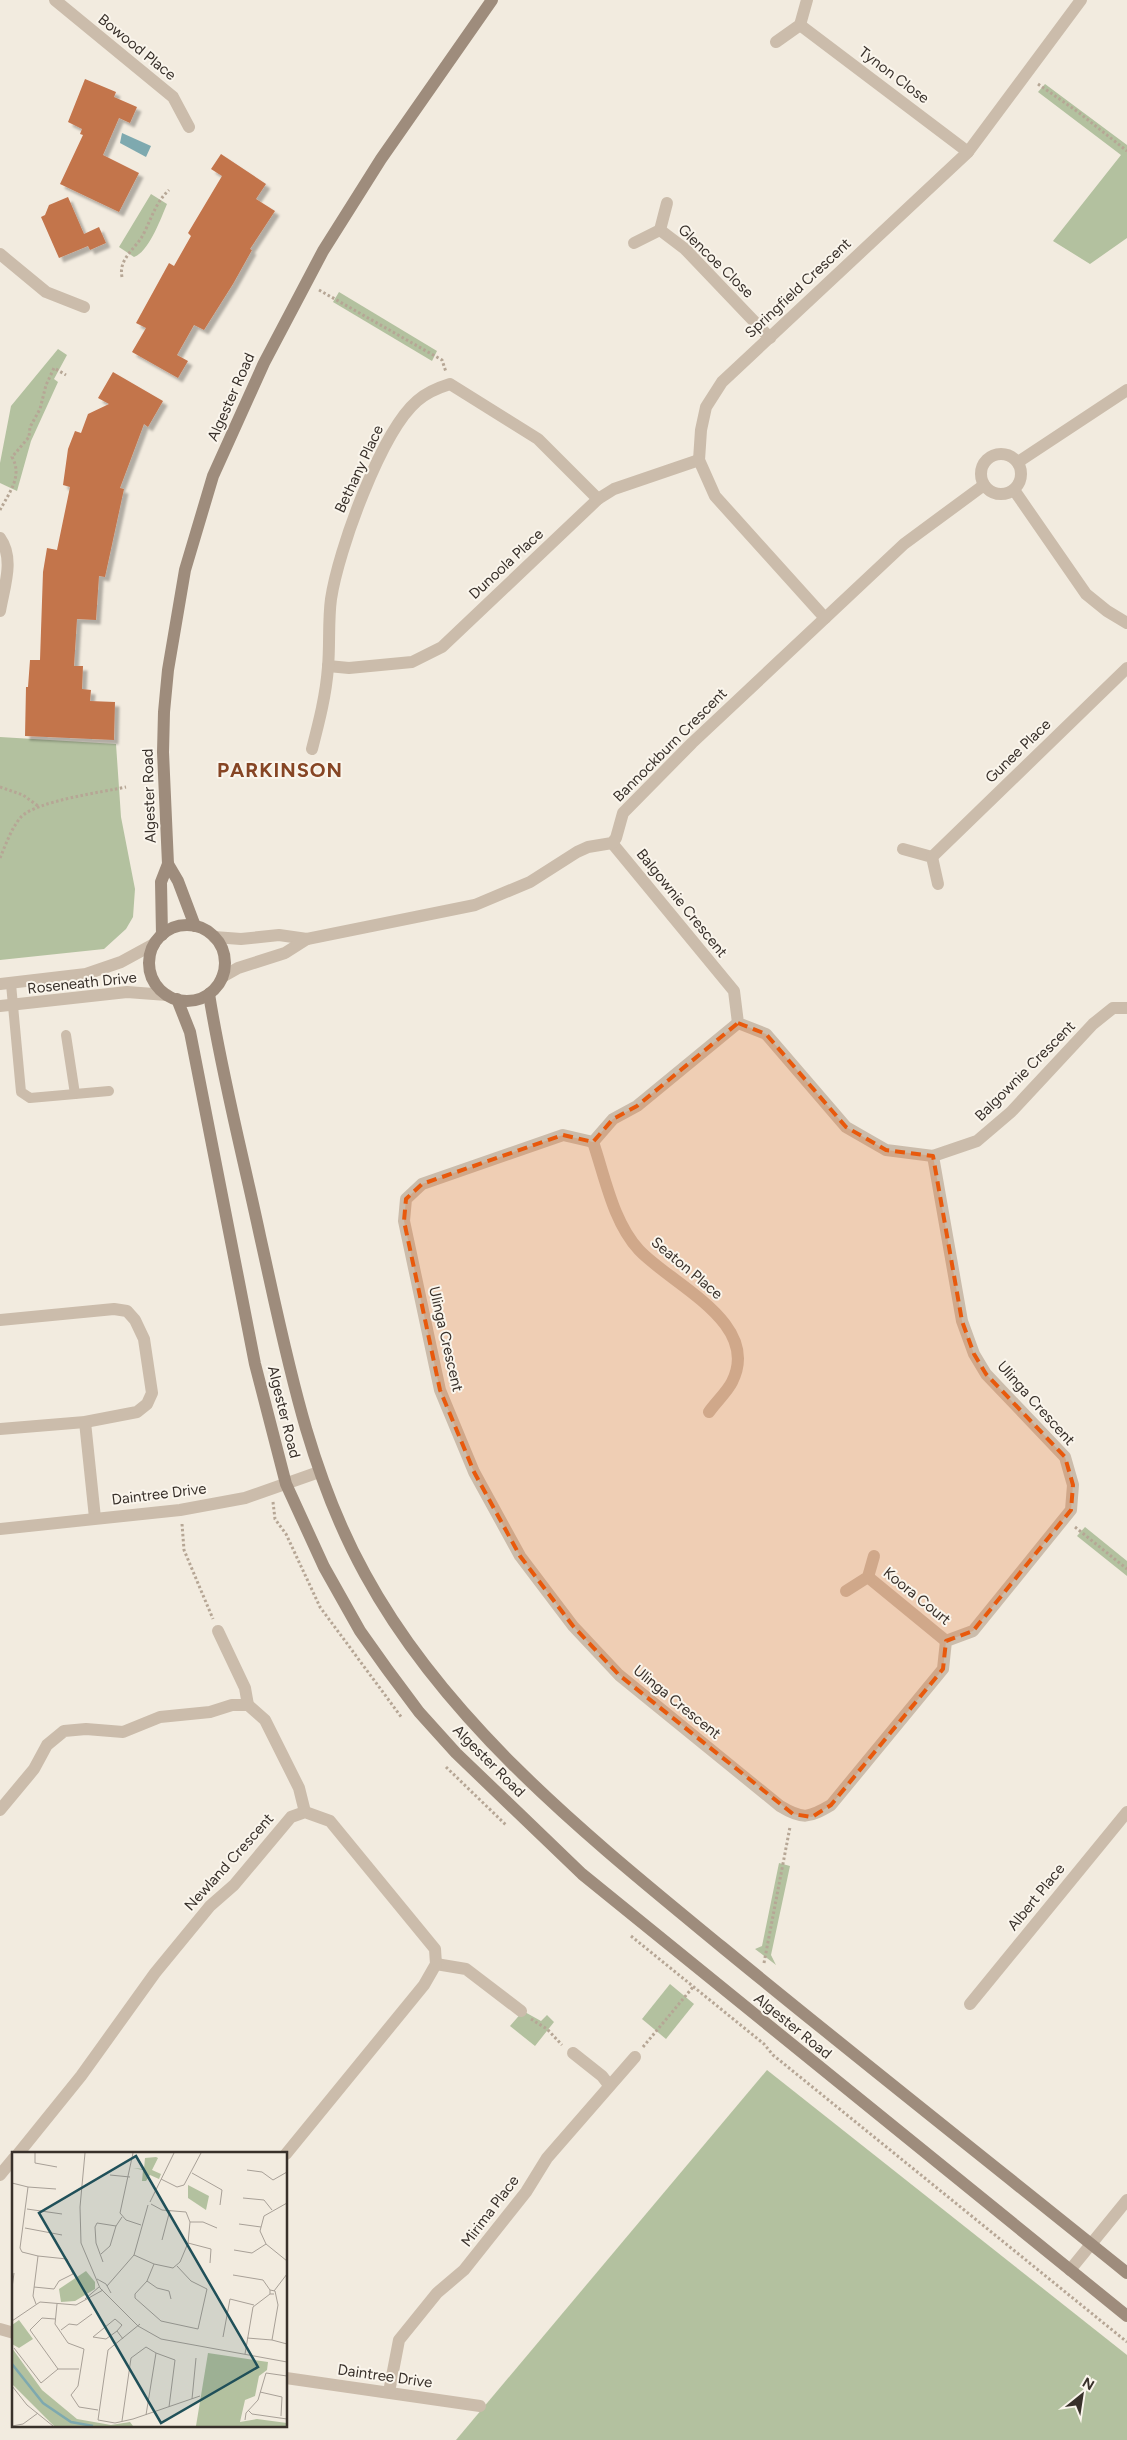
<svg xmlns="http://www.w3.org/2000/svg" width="1127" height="2440" viewBox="0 0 1127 2440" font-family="Figtree,sans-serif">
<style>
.green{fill:#b3c19f}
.water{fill:#7ea9af}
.building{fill:#c3744c;filter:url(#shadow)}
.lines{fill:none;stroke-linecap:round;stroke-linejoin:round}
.path{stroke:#b6a695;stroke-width:3;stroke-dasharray:2.5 2.5;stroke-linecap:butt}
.service{stroke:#cbbcab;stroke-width:10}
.minor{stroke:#cbbcab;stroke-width:12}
.tertiary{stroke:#cbbcab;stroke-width:12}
.secondary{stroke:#9e8c7c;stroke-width:12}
.marked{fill:#e8590c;fill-opacity:0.2;stroke:#e8590c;stroke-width:4;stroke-dasharray:10 6;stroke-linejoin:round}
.labels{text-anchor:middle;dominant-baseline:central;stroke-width:4;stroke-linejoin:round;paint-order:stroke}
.street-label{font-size:15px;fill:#38302a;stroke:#faf5ec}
.district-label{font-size:20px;font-weight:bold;letter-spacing:1px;fill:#864524;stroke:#faf5ec}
.inset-river{fill:none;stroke:#7ea9af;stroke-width:2.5}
.inset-road{fill:none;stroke:#a8a097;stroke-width:1}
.view{fill:#205059;fill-opacity:0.15;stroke:#205059;stroke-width:2.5}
.inset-edge{fill:none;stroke:#38302a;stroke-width:2.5}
</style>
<defs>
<filter id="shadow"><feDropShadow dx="4.5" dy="4.5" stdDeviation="1" flood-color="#0004"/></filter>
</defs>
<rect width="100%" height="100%" fill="#f2ebdf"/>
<g class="green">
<polygon points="1045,84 1127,145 1127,238 1090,264 1053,241 1121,155 1038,92"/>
<path d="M 151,194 L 167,204 C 161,218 149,252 134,257 L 119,247 Z"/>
<polygon points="339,292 437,351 432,361 333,302"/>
<polygon points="58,349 67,355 54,379 58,382 31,441 17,491 0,483 0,463 11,406"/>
<polygon points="0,737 116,744 121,817 135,889 133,917 126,929 104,949 0,960"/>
<polygon points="1085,1527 1127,1561 1127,1576 1077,1536"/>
<polygon points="779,1863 790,1866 771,1955 776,1965 755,1949 762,1946"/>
<polygon points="670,1984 694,2004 666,2039 642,2019"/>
<polygon points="523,2011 541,2021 547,2015 554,2022 535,2046 510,2026"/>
<polygon points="767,2070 1127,2355 1127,2440 456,2440"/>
</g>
<polygon class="water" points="122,133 151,146 146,157 120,143"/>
<g class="building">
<polygon points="85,79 116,92 114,97 137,107 130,123 119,118 103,155 139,173 119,212 60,184 83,135 80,134 82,129 68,122"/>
<polygon points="221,154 266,184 256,199 275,211 250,249 252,250 233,284 204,330 194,325 177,355 188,361 178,378 132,352 146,328 136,323 169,263 174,266 191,236 188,233 222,176 211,169"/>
<polygon points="68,197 84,234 99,227 106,243 90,250 88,246 59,258 41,217 45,215 49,205"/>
<polygon points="113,372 163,401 148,427 144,424 120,488 124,489 105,577 99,576 96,620 77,619 74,666 83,666 82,689 91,690 90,701 115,702 114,740 25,736 26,687 28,687 30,660 40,660 43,572 47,548 57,550 70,487 63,485 68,449 75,431 81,433 88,414 109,404 98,398"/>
</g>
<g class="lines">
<g class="path">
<polyline points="1038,84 1078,112 1127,151"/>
<path d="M 122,277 C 118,258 137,248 144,233 C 152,217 156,202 169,190"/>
<polyline points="319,290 442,360 446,372"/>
<path d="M 0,510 C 9,493 23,476 12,457 L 29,437 L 30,427 L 40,409 L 46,385 L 54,368 L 66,375"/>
<polyline points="0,787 23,795 38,806"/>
<path d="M 0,858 C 6,844 11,829 21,817 C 36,801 103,792 126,787"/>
<polyline points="273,1502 275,1519 286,1534 320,1607 402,1718"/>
<polyline points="182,1524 184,1550 213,1619"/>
<polyline points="1075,1527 1127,1569"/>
<polyline points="446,1767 506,1825"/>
<polyline points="631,1936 764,2044 773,2055 1127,2342"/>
<polyline points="764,1963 790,1827"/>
<polyline points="531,2019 547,2029 562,2045"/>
<polyline points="643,2047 693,1987"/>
</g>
<g class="service">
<polyline points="11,984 21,1092 30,1098 109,1091"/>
<polyline points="66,1035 75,1094"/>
</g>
<g class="minor">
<polyline points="55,0 173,97 189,127"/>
<polyline points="800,25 968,152"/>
<polyline points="776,42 800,25 807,0"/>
<polyline points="660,230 685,249 770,338"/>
<polyline points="634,243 660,230 667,203"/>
<polyline points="0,254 46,292 84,307"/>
<polyline points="1014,490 1086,594 1107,611 1127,623"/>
<path d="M 0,538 C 15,559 4,587 0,611"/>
<polyline points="825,618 715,496 699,460 701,430 706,407 722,382 968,152 1081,0"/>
<polyline points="328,666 349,668 412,662 442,647 598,499 614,489 699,460"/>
<path d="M 312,749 C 319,722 326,695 328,667 C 330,645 328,621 331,599 C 338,551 381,432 417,401 C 427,392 437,388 450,384 L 538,439 L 598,499"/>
<polyline points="612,843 734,991 738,1023 766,1034 846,1127 886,1150 933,1156 977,1141 1011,1112 1093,1024 1113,1008 1127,1008"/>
<polyline points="903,849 932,857 938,884"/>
<polyline points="932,857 1127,668"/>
<path d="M 738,1023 L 637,1106 L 613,1119 L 593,1142 L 563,1135 L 422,1184 L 406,1199 L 404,1221 L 440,1390 L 474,1472 L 520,1556 L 573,1626 L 619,1675 L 780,1806 C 803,1820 809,1818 831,1805 L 943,1669 L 946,1641 L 973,1631 L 1071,1510 L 1073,1485 L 1065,1457 L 986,1374 L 974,1354 L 962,1321 L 933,1156"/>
<path d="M 593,1142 C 605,1177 613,1222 639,1250 C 672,1285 762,1323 732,1382 C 727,1392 716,1402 709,1412"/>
<polyline points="0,1320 114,1309 127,1311 135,1320 144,1339 152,1393 147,1404 137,1412 85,1422 0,1429"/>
<polyline points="85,1422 95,1518"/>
<polyline points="0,1529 180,1510 245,1498 319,1472"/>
<polyline points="868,1577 946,1641"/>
<polyline points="846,1591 868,1577 874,1556"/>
<polyline points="218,1631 245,1688 248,1705"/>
<polyline points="0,1810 34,1769 47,1745 64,1731 86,1729 123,1732 160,1717 210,1712 232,1705 248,1705 265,1720 299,1788 305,1812"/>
<polyline points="436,1964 466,1969 521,2011"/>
<polyline points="970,2004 1127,1812"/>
<polyline points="573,2053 602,2076 609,2085"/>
<polyline points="18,2154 81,2076 155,1973 210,1906 234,1885 291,1817 305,1812 330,1821 435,1949 436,1964 424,1985 286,2154"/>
<polyline points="0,2175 14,2158"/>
<polyline points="1070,2270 1127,2200"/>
<polyline points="0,2329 14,2333"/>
<polyline points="286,2378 480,2406"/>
<polyline points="389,2392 399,2340 437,2293 464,2270 526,2192 547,2158 635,2057"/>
</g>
<g class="tertiary">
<circle cx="1001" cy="474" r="20"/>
<polyline points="1018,462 1127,390"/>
<polyline points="214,937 241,939 279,935 307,939 475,905 530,882 577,852 588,847 612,843 616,838 623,813 692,743 904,544 984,485"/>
<polyline points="222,977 238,968 285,953 307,939"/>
<polyline points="0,984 86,974 121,962 154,944"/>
<polyline points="0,1006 127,992 167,995"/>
</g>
<g class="secondary">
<polyline points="168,864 178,881 195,926"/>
<circle cx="187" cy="963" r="38"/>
<polyline points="162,935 161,882 168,864 163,752 164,712 168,670 185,570 213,476 264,363 323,251 381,159 492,0"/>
<path d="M 209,994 C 222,1076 243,1156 260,1236 C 286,1352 307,1469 365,1574 C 447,1725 591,1839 722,1947 C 856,2057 992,2164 1127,2273"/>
<polyline points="177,999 190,1032 255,1364 286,1484 324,1567 360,1631 387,1669 419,1712 456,1753 582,1874 1127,2316"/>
</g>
</g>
<path class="marked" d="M 738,1023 L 766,1034 L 846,1127 L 886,1150 L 933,1156 L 962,1321 L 974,1354 L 986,1374 L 1065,1457 L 1073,1485 L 1071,1510 L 973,1631 L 946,1641 L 943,1669 L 831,1805 L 812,1817 L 793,1814 L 619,1675 L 573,1626 L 520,1556 L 474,1472 L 440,1390 L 404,1221 L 406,1199 L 422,1184 L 563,1135 L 593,1142 L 613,1119 L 637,1106 Z"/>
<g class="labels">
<g class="street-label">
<text transform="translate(137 47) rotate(39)">Bowood Place</text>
<text transform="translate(894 75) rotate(37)">Tynon Close</text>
<text transform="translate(716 261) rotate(44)">Glencoe Close</text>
<text transform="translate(798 288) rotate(-43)">Springfield Crescent</text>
<text transform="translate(231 397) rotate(-66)">Algester Road</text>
<text transform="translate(359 469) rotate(-65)">Bethany Place</text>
<text transform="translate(506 564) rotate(-43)">Dunoola Place</text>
<text transform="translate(670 745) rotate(-45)">Bannockburn Crescent</text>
<text transform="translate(1018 751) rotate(-44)">Gunee Place</text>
<text transform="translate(149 796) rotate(-92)">Algester Road</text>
<text transform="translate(682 903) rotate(51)">Balgownie Crescent</text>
<text transform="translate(82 983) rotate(-6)">Roseneath Drive</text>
<text transform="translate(1025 1071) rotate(-45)">Balgownie Crescent</text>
<text transform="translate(687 1268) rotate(40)">Seaton Place</text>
<text transform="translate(446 1339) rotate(77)">Ulinga Crescent</text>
<text transform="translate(1036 1403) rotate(48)">Ulinga Crescent</text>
<text transform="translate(284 1412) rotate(76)">Algester Road</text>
<text transform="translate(159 1494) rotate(-7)">Daintree Drive</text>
<text transform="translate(917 1596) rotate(39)">Koora Court</text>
<text transform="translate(677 1702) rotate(39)">Ulinga Crescent</text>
<text transform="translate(489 1761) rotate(45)">Algester Road</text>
<text transform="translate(229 1862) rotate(-48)">Newland Crescent</text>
<text transform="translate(1036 1897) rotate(-51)">Albert Place</text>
<text transform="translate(793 2026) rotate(39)">Algester Road</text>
<text transform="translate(490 2211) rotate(-53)">Mirima Place</text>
<text transform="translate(385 2376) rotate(8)">Daintree Drive</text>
</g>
<g class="district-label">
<text x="280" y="770">PARKINSON</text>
</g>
</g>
<g transform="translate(12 2152)">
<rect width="275" height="275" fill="#f2ebdf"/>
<path d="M 144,5 L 146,6 L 140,18 L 149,22 L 147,27 L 138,23 L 134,29 L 130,29 L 131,18 L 121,16 L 132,17 L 133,6 ZM 176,33 L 197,44 L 194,58 L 176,46 ZM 74,119 L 83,130 L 83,137 L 63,149 L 49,150 L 47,137 ZM 7,168 L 21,187 L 7,196 L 0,192 L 0,173 ZM 0,196 L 30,238 L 65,267 L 99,273 L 118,270 L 121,274 L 42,274 L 0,232 ZM 196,201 L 256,210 L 255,218 L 247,224 L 243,244 L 233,248 L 228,270 L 245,267 L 275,271 L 275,274 L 184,274 Z" fill="#b3c19f"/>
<path class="inset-river" d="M 0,212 L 31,251 L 59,270 L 81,274"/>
<path class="inset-road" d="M 23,1 L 23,11 L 45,15M 73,1 L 68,55 L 69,91 L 88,136 L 126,174 L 149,187 L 275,210M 121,1 L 108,61 L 114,68 L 129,73M 235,18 L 250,20 L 261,28 L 275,20M 180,21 L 210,38 L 208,53M 98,23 L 118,25M 149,27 L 165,35 L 172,33 L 189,1M 0,31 L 16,35 L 8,96 L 10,100 L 26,104 L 21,144 L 24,152M 16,35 L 44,37M 231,46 L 252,48 L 260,58M 138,50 L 162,1M 275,51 L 252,64 L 248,79 L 254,92 L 275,109M 15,57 L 50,62M 178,70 L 191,70 L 205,76M 227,72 L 249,75M 13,76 L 50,83M 150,88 L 158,58M 176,91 L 199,97 L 198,111M 222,98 L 240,101 L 254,92M 89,102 L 98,94 L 104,74 L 110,65M 122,103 L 142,112 L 161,116 L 168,110 L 176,91 L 178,70 L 174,60 L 150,58 L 139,52M 91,110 L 84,91 L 83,75 L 85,71 L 104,74M 142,112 L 135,129 L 123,142 L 123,146 L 149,169 L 186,177 L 195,137 L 179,129 L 165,114M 221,123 L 251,128 L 258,138M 85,127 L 94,132 L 99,141M 135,129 L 145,136 L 157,139 L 159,147M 95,134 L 122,103 L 136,53M 22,135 L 42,137 L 47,129 L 61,122 L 55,107 L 26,104M 0,136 L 2,121M 262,139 L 275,122M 73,147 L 87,135M 45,152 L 43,172 L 56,191 L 72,197 L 66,234 L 59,243 L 67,255 L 86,258M 43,167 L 30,166 L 18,178 L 46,217M 0,169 L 28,150 L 64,153 L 91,138M 128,172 L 96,198 L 86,268 L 103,271 L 121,267 L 188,244M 49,178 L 57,172 L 65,173 L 80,162M 105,179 L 110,173 L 103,167 L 81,185 L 94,187 L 105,179 L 111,187M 211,185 L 218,147 L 242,153M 235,186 L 260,188 L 266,153 L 263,139 L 258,138 L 258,142 L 262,142M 260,188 L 275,192M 2,196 L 29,231 L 46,217 L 67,217M 233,202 L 241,155 L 258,142M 0,234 L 15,253 L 41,274M 248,240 L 270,245 L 269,264M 180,247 L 184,206M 236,258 L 240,262 L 275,267M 134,263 L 144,201 L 163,208 L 157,255M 233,268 L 234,261 L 246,248 L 254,221 L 275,224M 110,269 L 119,206 L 134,195 L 144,201M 0,274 L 11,272 L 26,261"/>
<path class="view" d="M 124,4 L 246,215 L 149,271 L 27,61 Z"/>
<rect width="275" height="275" class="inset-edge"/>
</g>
<g transform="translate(1082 2395) rotate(30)" stroke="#faf5ec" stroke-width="4" paint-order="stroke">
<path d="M0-4L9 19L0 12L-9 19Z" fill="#38302a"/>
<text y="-8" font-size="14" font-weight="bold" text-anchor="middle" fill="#38302a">N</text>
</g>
</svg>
